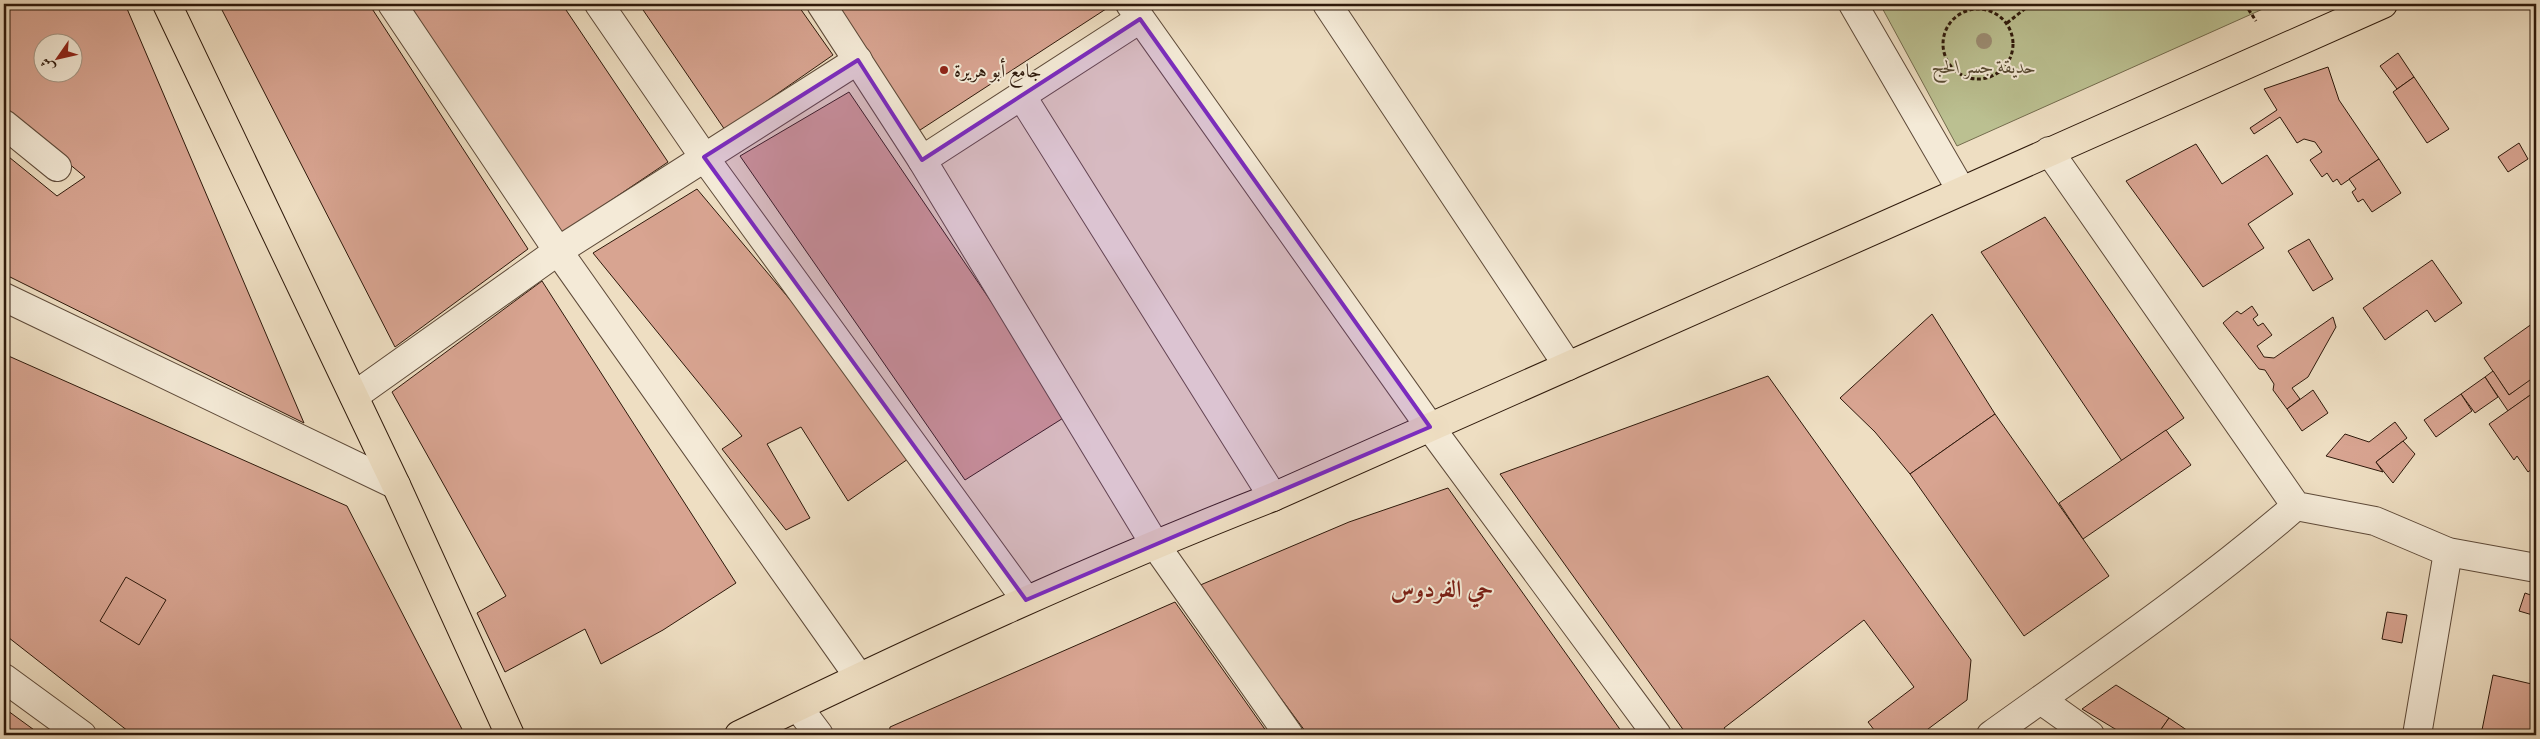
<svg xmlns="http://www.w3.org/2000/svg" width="2540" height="739" viewBox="0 0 2540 739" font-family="'EB Garamond',Amiri,serif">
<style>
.park{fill:#bbc091;stroke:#746c4e}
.building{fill:#d8a491;stroke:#2e190b;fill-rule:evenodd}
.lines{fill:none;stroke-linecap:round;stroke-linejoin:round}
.minor-casing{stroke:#5e4a39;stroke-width:30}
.major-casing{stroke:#2e190b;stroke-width:30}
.path{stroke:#2e190b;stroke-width:3;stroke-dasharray:4 2.5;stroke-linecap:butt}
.minor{stroke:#f4ead7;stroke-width:28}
.major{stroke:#eedec2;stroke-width:28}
.tree{fill:#9c8d73}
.marked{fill:#7b2cbf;fill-opacity:0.2;stroke:#7b2cbf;stroke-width:4;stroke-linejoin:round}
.poi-dot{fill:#8f2418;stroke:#f4ead7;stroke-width:2}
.labels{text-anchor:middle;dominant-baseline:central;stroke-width:4;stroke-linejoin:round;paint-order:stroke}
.park-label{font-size:19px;font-style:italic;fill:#584b33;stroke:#f4ead7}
.poi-label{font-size:19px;fill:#2e190b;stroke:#f4ead7;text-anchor:start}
.district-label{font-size:24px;font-weight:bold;fill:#7a1f14;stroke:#f4ead7}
</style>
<rect width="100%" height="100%" fill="#eedec2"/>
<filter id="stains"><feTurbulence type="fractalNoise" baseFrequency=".004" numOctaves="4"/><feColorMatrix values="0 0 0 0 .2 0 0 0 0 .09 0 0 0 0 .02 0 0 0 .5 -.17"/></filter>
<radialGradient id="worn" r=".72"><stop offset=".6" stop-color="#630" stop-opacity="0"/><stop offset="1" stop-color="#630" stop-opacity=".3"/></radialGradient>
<polygon class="park" points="1880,4 2274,4 1957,146"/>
<g class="building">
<path d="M 4,4 L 125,4 L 304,423 L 4,274 L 4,153 L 57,196 L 85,177 L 4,110 ZM 42,42 L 72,42 L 72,72 L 42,72 Z"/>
<polygon points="223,4 369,4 528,249 395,347 222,10"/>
<polygon points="402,4 562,4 668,162 558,236"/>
<polygon points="639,4 797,4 833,55 725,130"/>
<polygon points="830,4 1106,4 1109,7 917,132"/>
<polygon points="2398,53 2414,77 2397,89 2380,66"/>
<polygon points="2328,67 2339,100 2379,159 2341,185 2337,179 2333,182 2327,173 2322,177 2310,160 2322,152 2315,142 2304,139 2297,143 2280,117 2254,134 2250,128 2277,110 2264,89"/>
<polygon points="2414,77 2449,129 2427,143 2393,92"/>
<polygon points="849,92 1068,415 965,480 740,156"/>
<polygon points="2519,143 2528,159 2508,172 2498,157"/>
<polygon points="2196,144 2222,184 2267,155 2293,194 2248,224 2264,248 2203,287 2126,181"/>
<polygon points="2379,159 2401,193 2372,212 2363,199 2358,202 2352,192 2356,189 2349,179"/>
<polygon points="697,189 918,452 848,501 801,427 767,444 810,518 786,530 722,449 742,436 593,253"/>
<polygon points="2045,217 2184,418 2122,461 1981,252"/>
<polygon points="2309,239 2333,279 2313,291 2288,251"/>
<polygon points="2432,260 2462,303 2435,322 2427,310 2385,340 2363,308"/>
<polygon points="542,281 736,583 663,630 601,664 585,629 505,672 477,613 506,596 392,392"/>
<polygon points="2252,306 2258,315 2253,319 2258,326 2263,323 2272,335 2257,346 2264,357 2274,358 2333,317 2336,327 2308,377 2292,388 2300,399 2287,409 2273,390 2274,384 2265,370 2259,369 2223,323 2237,311 2241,314"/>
<polygon points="1932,314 1995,414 1910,474 1875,432 1840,398"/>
<polygon points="2536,321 2536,377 2509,395 2484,358"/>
<polygon points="4,354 347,506 465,735 133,735 4,634"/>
<polygon points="2493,371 2509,395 2530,380 2532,384 2536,380 2536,391 2508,411 2485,377"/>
<polygon points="1768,376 1971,660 1967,700 1920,735 1878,735 1868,722 1914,687 1864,620 1724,728 1729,735 1687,735 1500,474"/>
<polygon points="2485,377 2498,397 2475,413 2461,394"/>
<polygon points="2313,390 2328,413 2302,431 2287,409"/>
<polygon points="2536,391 2536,466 2528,472 2517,456 2514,460 2489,424"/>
<polygon points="2461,394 2472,411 2436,437 2424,420"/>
<polygon points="1995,414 2109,576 2024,636 1910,474"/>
<polygon points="2395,422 2407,438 2376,462 2383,472 2326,456 2345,434 2369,442"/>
<polygon points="2166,430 2191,465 2083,539 2059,503"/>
<polygon points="2403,441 2415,454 2393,483 2376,462"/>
<polygon points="1448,488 1624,735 1308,735 1198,586 1349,522"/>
<polygon points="126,577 166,600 139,645 100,621"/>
<polygon points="2525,593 2536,597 2536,616 2519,611"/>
<polygon points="1175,602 1269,735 889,735 890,727"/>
<polygon points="2387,612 2407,615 2402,643 2382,639"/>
<polygon points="2493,675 2536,685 2536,735 2481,735"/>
<polygon points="2116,685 2169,718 2157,735 2125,735 2082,709"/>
<polygon points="4,708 41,735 4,735"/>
<polygon points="2169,718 2194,735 2157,735"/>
</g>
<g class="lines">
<g class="minor-casing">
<g id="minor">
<polyline points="392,4 558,251 859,677"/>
<polyline points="599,4 704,157 1026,600"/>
<polyline points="821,4 922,160 1154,543 1289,735"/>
<polyline points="1130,4 1430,427 1657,735"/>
<polyline points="1327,4 1568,366"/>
<polyline points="1853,4 1961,190"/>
<polyline points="1021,95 1273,497"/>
<polyline points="4,124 57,167"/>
<polyline points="2049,151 2296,506 2375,521 2448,552 2536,568"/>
<polyline points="922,160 1140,19"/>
<polyline points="4,297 396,485"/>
<polyline points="354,396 558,251 858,60"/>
<polyline points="4,678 82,735"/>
<polyline points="2041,700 2090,735"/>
<polyline points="798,707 819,735"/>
<path d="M 1991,735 C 2094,661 2200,589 2296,506"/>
<polyline points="2417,735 2448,552"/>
</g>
</g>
<g class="major-casing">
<g id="major">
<polyline points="167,4 396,485 510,735"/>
<path d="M 739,735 C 915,650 1091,568 1273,497 L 2383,4"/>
</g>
</g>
<g class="path">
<polyline points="2245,4 2256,21"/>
<circle cx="1978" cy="44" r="35"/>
<polyline points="2007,23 2031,4"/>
</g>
<use href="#minor" class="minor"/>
<use href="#major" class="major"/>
</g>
<circle class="tree" cx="1984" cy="41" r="8"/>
<path class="marked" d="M 1140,19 L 1430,427 L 1026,600 L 704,157 L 858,60 L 922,160 Z"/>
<circle class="poi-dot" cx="944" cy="70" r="5"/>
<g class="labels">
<g class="park-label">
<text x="1984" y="66">حديقة جسر الحج</text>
</g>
<g class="poi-label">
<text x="954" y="70">جامع أبو هريرة</text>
</g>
<g class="district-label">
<text x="1442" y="588">حي الفردوس</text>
</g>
</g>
<rect width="2540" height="739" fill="none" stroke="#eedec2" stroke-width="20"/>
<rect x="5" y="5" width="2530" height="729" fill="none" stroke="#2e190b" stroke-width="2.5"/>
<rect x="10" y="10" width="2520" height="719" fill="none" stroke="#2e190b"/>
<g transform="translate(58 58) rotate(236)"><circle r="24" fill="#f4ead7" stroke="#a59685"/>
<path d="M0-4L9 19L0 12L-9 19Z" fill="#8f2418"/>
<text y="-8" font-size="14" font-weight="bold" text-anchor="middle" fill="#2e190b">ش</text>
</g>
<rect width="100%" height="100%" filter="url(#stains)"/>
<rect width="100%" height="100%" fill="url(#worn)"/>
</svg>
